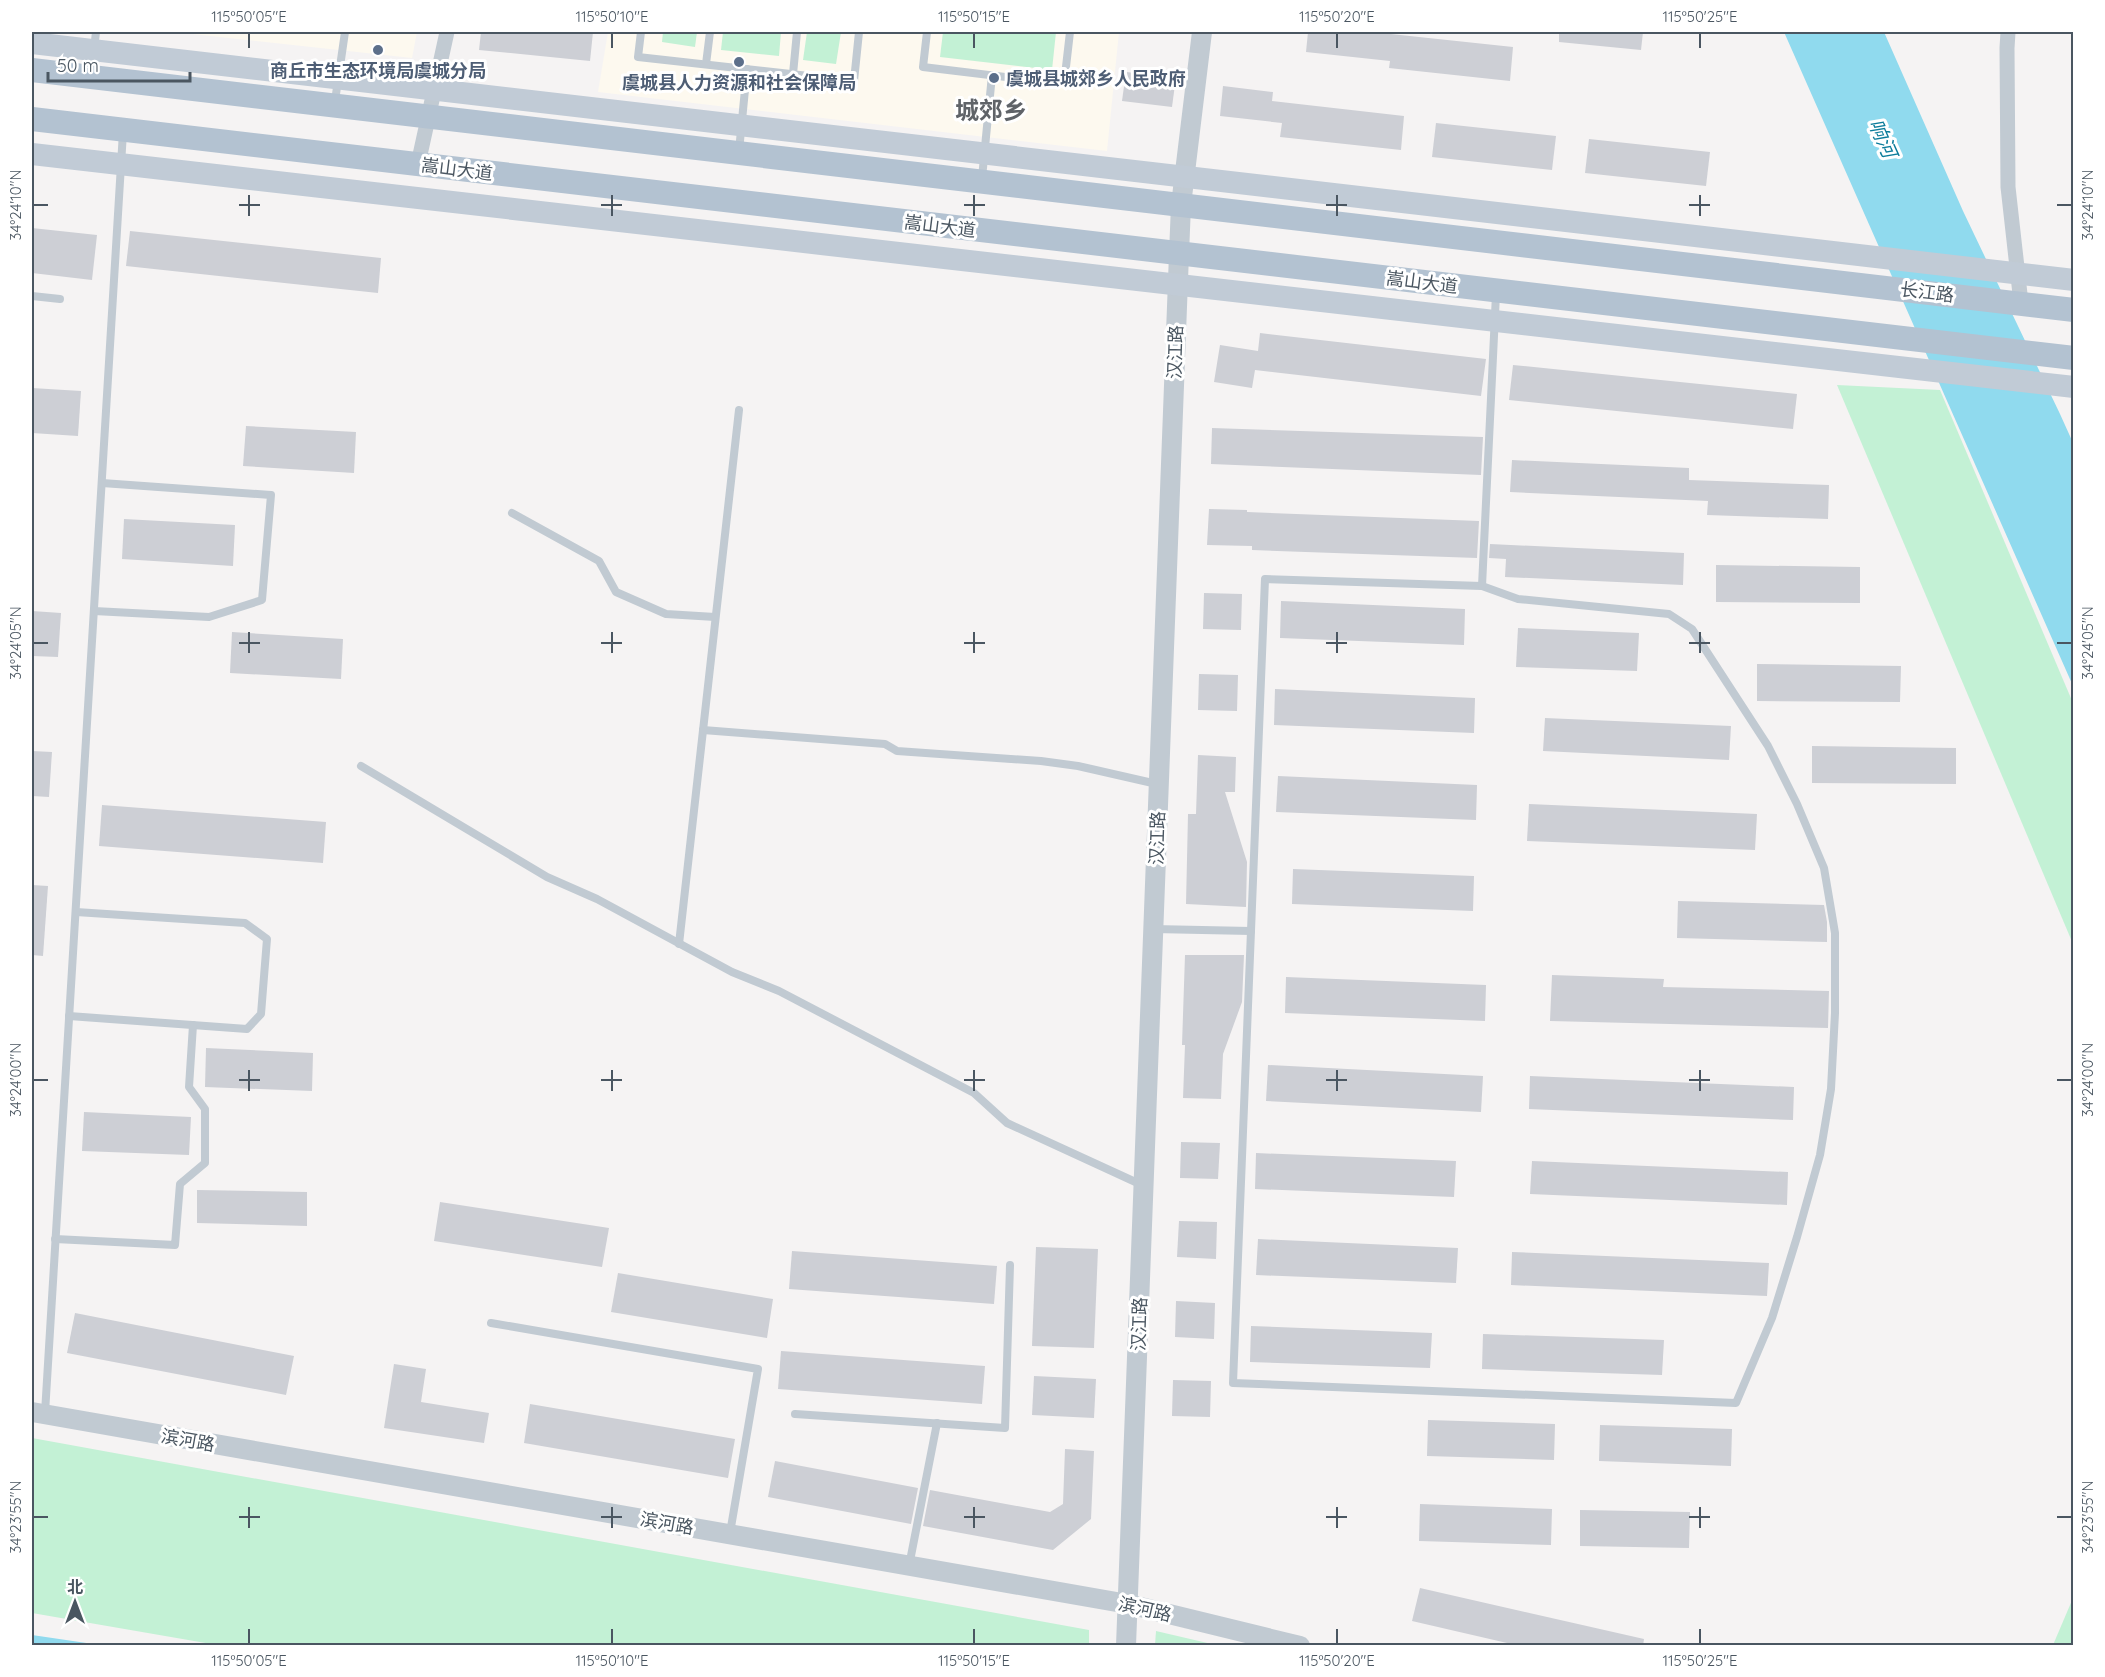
<svg xmlns="http://www.w3.org/2000/svg" width="2105" height="1677" viewBox="0 0 2105 1677" font-family="Quicksand,'Noto Sans SC',sans-serif">
<style>
.commercial{fill:#fdf9ef}
.green{fill:#c3f1d5}
.water{fill:#90daee}
.building{fill:#cdcfd5}
.lines{fill:none;stroke-linecap:round;stroke-linejoin:round}
.service{stroke:#c1cad2;stroke-width:8}
.minor{stroke:#c1cad2;stroke-width:15}
.tertiary{stroke:#c1cad2;stroke-width:20}
.secondary{stroke:#c1cbd6;stroke-width:22}
.primary{stroke:#b3c2d1;stroke-width:24}
.ticks{fill:none;stroke:#4a5661;stroke-width:2}
.service-dot{fill:#5c6f8a;stroke:#fff;stroke-width:2}
.labels{text-anchor:middle;dominant-baseline:central;stroke-width:6;stroke-linejoin:round;paint-order:stroke}
.service-label{font-size:18px;font-weight:bold;fill:#4e5e75;stroke:#fff}
.street-label{font-size:18px;fill:#4a5661;stroke:#fff}
.water-label{font-size:20px;font-style:italic;fill:#0c7c9b;stroke:#fff}
.district-label{font-size:24px;font-weight:bold;fill:#5f6368;stroke:#fff}
.neatline{fill:none;stroke:#4a5661;stroke-width:2}
.ticks-label{font-size:15px;text-anchor:middle;fill:#4a5661}
</style>
<rect width="100%" height="100%" fill="#f5f3f3"/>
<g class="commercial">
<polygon points="174,32 417,32 412,58"/>
<polygon points="608,32 1119,32 1107,151 598,92"/>
</g>
<g class="green">
<polygon points="663,32 697,32 695,47 662,42"/>
<polygon points="723,32 781,32 779,56 721,50"/>
<polygon points="807,32 841,32 836,64 803,60"/>
<polygon points="943,32 1056,32 1052,70 940,57"/>
<polygon points="1837,385 1940,390 2073,703 2073,944"/>
<polygon points="32,1438 1089,1630 1089,1645 223,1646 32,1613"/>
<polygon points="2073,1598 2073,1645 2053,1645"/>
<polygon points="1156,1631 1216,1645 1155,1645"/>
</g>
<g class="water">
<polygon points="1784,32 1884,32 1963,211 2060,414 2074,445 2073,686"/>
<polygon points="32,1635 100,1645 101,1645 32,1645"/>
</g>
<g class="building">
<polygon points="481,32 593,32 590,61 479,50"/>
<polygon points="1308,32 1372,32 1513,47 1510,81 1389,68 1390,61 1306,52"/>
<polygon points="1559,32 1643,32 1641,50 1559,42"/>
<polygon points="1126,72 1176,77 1172,107 1122,101"/>
<polygon points="1223,86 1273,92 1272,101 1404,116 1401,150 1280,137 1282,123 1220,116"/>
<polygon points="1436,123 1556,136 1552,170 1432,157"/>
<polygon points="1589,139 1710,152 1706,186 1585,173"/>
<polygon points="32,228 97,235 92,280 32,273"/>
<polygon points="130,231 381,258 378,293 126,266"/>
<polygon points="1260,333 1486,359 1481,396 1255,370 1252,388 1214,382 1220,345 1258,351"/>
<polygon points="1513,365 1797,394 1793,429 1509,400"/>
<polygon points="32,388 81,391 78,436 32,433"/>
<polygon points="246,426 356,432 354,473 243,466"/>
<polygon points="1212,428 1483,437 1481,475 1211,464"/>
<polygon points="1512,460 1689,468 1689,480 1829,485 1828,519 1707,515 1708,501 1510,492"/>
<polygon points="1209,509 1247,510 1247,512 1479,521 1477,558 1252,550 1252,546 1207,545"/>
<polygon points="124,519 235,525 233,566 122,559"/>
<polygon points="1490,544 1684,553 1683,585 1505,577 1506,559 1489,558"/>
<polygon points="1716,565 1860,567 1860,603 1716,602"/>
<polygon points="1204,593 1242,594 1241,630 1203,629"/>
<polygon points="1281,601 1465,609 1464,645 1280,638"/>
<polygon points="32,611 61,613 58,657 32,656"/>
<polygon points="1518,628 1639,633 1637,671 1516,667"/>
<polygon points="232,632 343,639 341,679 230,673"/>
<polygon points="1757,664 1901,666 1900,702 1757,701"/>
<polygon points="1199,674 1238,675 1237,711 1198,710"/>
<polygon points="1275,689 1475,698 1474,733 1274,725"/>
<polygon points="1545,718 1731,726 1729,760 1543,751"/>
<polygon points="1812,746 1956,748 1956,784 1812,783"/>
<polygon points="32,751 52,752 49,797 32,796"/>
<polygon points="1198,755 1236,757 1235,792 1225,792 1247,862 1246,907 1186,904 1188,814 1196,814"/>
<polygon points="1278,776 1477,785 1476,820 1276,812"/>
<polygon points="1529,804 1757,814 1755,850 1527,841"/>
<polygon points="102,805 326,822 323,863 99,846"/>
<polygon points="1293,869 1474,876 1473,911 1292,904"/>
<polygon points="32,885 48,886 43,956 32,955"/>
<polygon points="1678,901 1824,905 1827,922 1827,942 1677,938"/>
<polygon points="1185,955 1244,955 1242,1002 1223,1054 1221,1099 1183,1098 1185,1045 1182,1045"/>
<polygon points="1552,975 1664,979 1663,987 1829,991 1828,1028 1550,1021"/>
<polygon points="1286,977 1486,985 1485,1021 1285,1013"/>
<polygon points="206,1048 313,1053 312,1091 205,1087"/>
<polygon points="1268,1065 1483,1076 1481,1112 1266,1101"/>
<polygon points="1530,1076 1794,1087 1793,1120 1529,1109"/>
<polygon points="84,1112 191,1117 189,1155 82,1151"/>
<polygon points="1181,1142 1220,1143 1218,1179 1180,1178"/>
<polygon points="1256,1153 1456,1161 1454,1197 1255,1189"/>
<polygon points="1532,1161 1788,1172 1787,1205 1530,1194"/>
<polygon points="197,1190 307,1192 307,1226 197,1223"/>
<polygon points="440,1202 609,1228 602,1267 434,1241"/>
<polygon points="1179,1221 1217,1222 1216,1259 1177,1257"/>
<polygon points="1258,1239 1458,1248 1456,1283 1256,1275"/>
<polygon points="1036,1247 1098,1249 1094,1348 1032,1346"/>
<polygon points="792,1251 997,1266 994,1304 789,1289"/>
<polygon points="1512,1252 1769,1263 1767,1296 1511,1285"/>
<polygon points="618,1273 773,1299 767,1338 611,1312"/>
<polygon points="1176,1301 1215,1303 1214,1339 1175,1337"/>
<polygon points="75,1313 294,1356 286,1395 67,1353"/>
<polygon points="1251,1326 1432,1333 1430,1368 1250,1362"/>
<polygon points="1483,1334 1664,1340 1662,1375 1482,1369"/>
<polygon points="781,1351 985,1366 982,1404 778,1389"/>
<polygon points="394,1364 426,1369 421,1402 489,1413 484,1443 384,1428"/>
<polygon points="1034,1376 1096,1379 1094,1418 1032,1415"/>
<polygon points="1173,1380 1211,1381 1210,1417 1172,1416"/>
<polygon points="530,1404 735,1439 728,1478 524,1443"/>
<polygon points="1428,1420 1555,1424 1554,1460 1427,1456"/>
<polygon points="1600,1425 1732,1429 1731,1466 1599,1461"/>
<polygon points="1065,1449 1094,1451 1091,1519 1053,1550 923,1526 930,1490 1050,1512 1063,1504"/>
<polygon points="775,1461 918,1488 911,1524 768,1497"/>
<polygon points="1420,1504 1552,1509 1551,1545 1419,1541"/>
<polygon points="1580,1510 1690,1512 1689,1548 1580,1546"/>
<polygon points="1420,1588 1644,1639 1643,1646 1520,1646 1412,1621"/>
</g>
<g class="lines">
<g class="service">
<polyline points="641,32 638,57 854,81 859,32"/>
<polyline points="927,32 923,67 1064,84 1070,32"/>
<polyline points="706,64 710,32"/>
<polyline points="793,74 797,32"/>
<polyline points="91,75 96,32"/>
<polyline points="335,101 345,32"/>
<polyline points="739,151 747,69"/>
<polyline points="982,178 992,75"/>
<polyline points="32,296 60,299"/>
<polyline points="512,513 599,561 616,592 666,614 715,617"/>
<polygon points="1265,579 1482,586 1518,599 1669,614 1692,629 1768,746 1797,804 1824,868 1835,933 1835,1013 1831,1089 1820,1155 1797,1237 1772,1318 1736,1403 1233,1383"/>
<polyline points="1482,586 1496,294"/>
<polyline points="94,611 209,617 262,600 271,495 102,483"/>
<polyline points="703,730 885,744 897,751 1041,761 1078,766 1157,784"/>
<polyline points="361,766 547,877 597,899 732,972 779,991 974,1093 1007,1123 1142,1185"/>
<polyline points="1153,929 1251,931"/>
<polyline points="679,944 739,410"/>
<polyline points="69,1016 247,1029 261,1014 267,939 245,923 76,912"/>
<polyline points="55,1239 175,1245 180,1184 205,1163 205,1109 189,1087 193,1025"/>
<polyline points="491,1323 758,1369 730,1533"/>
<polyline points="45,1413 123,132"/>
<polyline points="795,1414 1005,1428 1010,1265"/>
<polyline points="909,1566 937,1423"/>
</g>
<g class="minor">
<polyline points="2008,32 2007,48 2008,187 2021,303"/>
<polyline points="418,164 447,32"/>
</g>
<g class="tertiary">
<polyline points="32,1412 1128,1604 1300,1646"/>
<polyline points="1126,1646 1179,254 1181,205 1202,32"/>
</g>
<g class="secondary">
<polyline points="32,43 2074,280"/>
<polyline points="32,154 2074,387"/>
</g>
<g class="primary">
<polyline points="32,70 2074,310"/>
<polyline points="32,119 2074,358"/>
</g>
</g>
<path class="ticks" d="M 249,33 L 249,48M 612,33 L 612,48M 974,33 L 974,48M 1337,33 L 1337,48M 1700,33 L 1700,48M 249,195 L 249,216M 612,195 L 612,216M 974,195 L 974,216M 1337,195 L 1337,216M 1700,195 L 1700,216M 33,205 L 48,205M 239,205 L 260,205M 601,205 L 622,205M 964,205 L 985,205M 1326,205 L 1347,205M 1689,205 L 1710,205M 2057,205 L 2072,205M 249,632 L 249,653M 612,632 L 612,653M 974,632 L 974,653M 1337,632 L 1337,653M 1700,632 L 1700,653M 33,643 L 48,643M 239,643 L 260,643M 601,643 L 622,643M 964,643 L 985,643M 1326,643 L 1347,643M 1689,643 L 1710,643M 2057,643 L 2072,643M 249,1070 L 249,1091M 612,1070 L 612,1091M 974,1070 L 974,1091M 1337,1070 L 1337,1091M 1700,1070 L 1700,1091M 33,1080 L 48,1080M 239,1080 L 260,1080M 601,1080 L 622,1080M 964,1080 L 985,1080M 1326,1080 L 1347,1080M 1689,1080 L 1710,1080M 2057,1080 L 2072,1080M 249,1507 L 249,1528M 612,1507 L 612,1528M 974,1507 L 974,1528M 1337,1507 L 1337,1528M 1700,1507 L 1700,1528M 33,1517 L 48,1517M 239,1517 L 260,1517M 601,1517 L 622,1517M 964,1517 L 985,1517M 1326,1517 L 1347,1517M 1689,1517 L 1710,1517M 2057,1517 L 2072,1517M 249,1629 L 249,1644M 612,1629 L 612,1644M 974,1629 L 974,1644M 1337,1629 L 1337,1644M 1700,1629 L 1700,1644"/>
<g class="service-dot">
<circle cx="378" cy="50" r="6"/>
<circle cx="739" cy="62" r="6"/>
<circle cx="994" cy="78" r="6"/>
</g>
<g class="labels">
<g class="service-label">
<text x="378" y="70">商丘市生态环境局虞城分局</text>
<text x="1006" y="78" text-anchor="start">虞城县城郊乡人民政府</text>
<text x="739" y="82">虞城县人力资源和社会保障局</text>
</g>
<g class="street-label">
<text transform="translate(457 169) rotate(7)">嵩山大道</text>
<text transform="translate(940 226) rotate(7)">嵩山大道</text>
<text transform="translate(1422 282) rotate(7)">嵩山大道</text>
<text transform="translate(1927 292) rotate(7)">长江路</text>
<text transform="translate(1175 352) rotate(-88)">汉江路</text>
<text transform="translate(1157 838) rotate(-88)">汉江路</text>
<text transform="translate(1139 1324) rotate(-88)">汉江路</text>
<text transform="translate(188 1440) rotate(10)">滨河路</text>
<text transform="translate(667 1523) rotate(10)">滨河路</text>
<text transform="translate(1145 1609) rotate(13)">滨河路</text>
</g>
<g class="water-label">
<text transform="translate(1883 138) rotate(66)">响河</text>
</g>
<g class="district-label">
<text x="991" y="110">城郊乡</text>
</g>
</g>
<rect width="2105" height="1677" fill="none" stroke="#ffffff" stroke-width="66"/>
<g transform="translate(75 1602)" stroke="#ffffff" stroke-width="4.5" paint-order="stroke">
<path d="M0-4.5L10 22L0 15L-10 22Z" fill="#4a5661"/>
<text y="-9" font-size="16" font-weight="bold" text-anchor="middle" fill="#4a5661">北</text>
</g>
<path d="M48 72v9h142v-9" fill="none" stroke="#4a5661" stroke-width="3"/>
<text x="57" y="72" font-size="18" fill="#4a5661" stroke="#ffffff" stroke-width="4.5" paint-order="stroke">50 m</text>
<rect x="33" y="33" width="2039" height="1611" class="neatline"/>
<g class="ticks-label">
<text x="249" y="22">115°50'05"E</text>
<text x="612" y="22">115°50'10"E</text>
<text x="974" y="22">115°50'15"E</text>
<text x="1337" y="22">115°50'20"E</text>
<text x="1700" y="22">115°50'25"E</text>
<text transform="translate(16 205) rotate(-90)" y="5">34°24'10"N</text>
<text transform="translate(2088 205) rotate(-90)" y="5">34°24'10"N</text>
<text transform="translate(16 643) rotate(-90)" y="5">34°24'05"N</text>
<text transform="translate(2088 643) rotate(-90)" y="5">34°24'05"N</text>
<text transform="translate(16 1080) rotate(-90)" y="5">34°24'00"N</text>
<text transform="translate(2088 1080) rotate(-90)" y="5">34°24'00"N</text>
<text transform="translate(16 1517) rotate(-90)" y="5">34°23'55"N</text>
<text transform="translate(2088 1517) rotate(-90)" y="5">34°23'55"N</text>
<text x="249" y="1666">115°50'05"E</text>
<text x="612" y="1666">115°50'10"E</text>
<text x="974" y="1666">115°50'15"E</text>
<text x="1337" y="1666">115°50'20"E</text>
<text x="1700" y="1666">115°50'25"E</text>
</g>
</svg>
